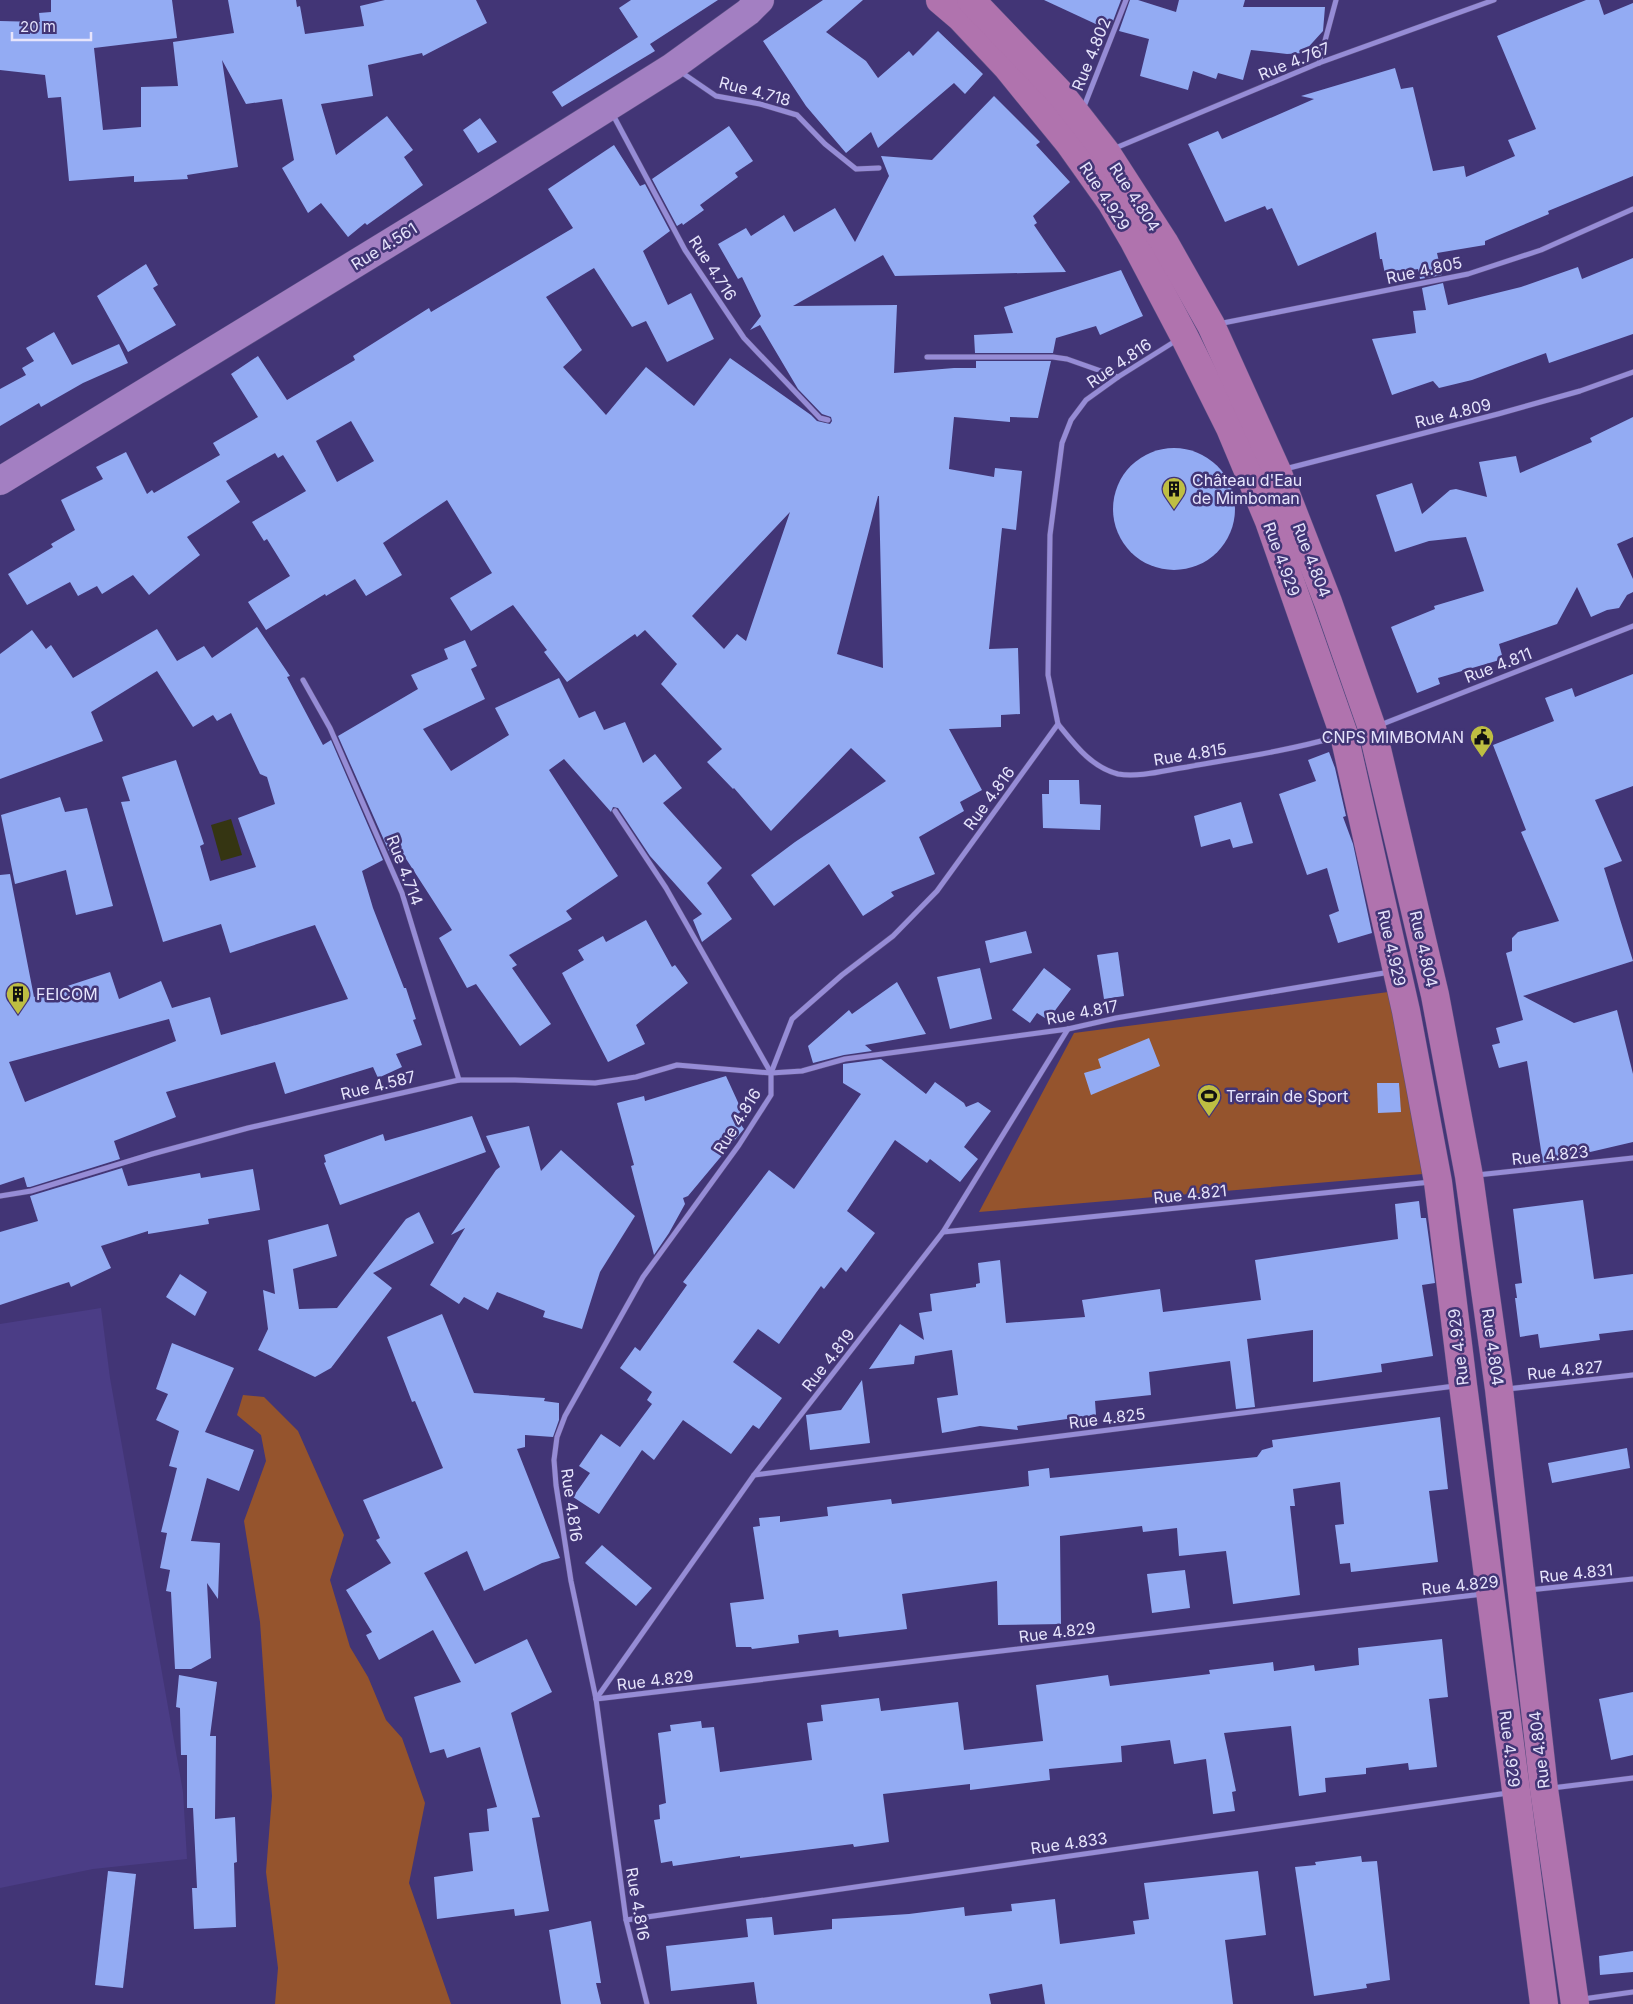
<svg xmlns="http://www.w3.org/2000/svg" width="1633" height="2004" viewBox="0 0 1633 2004" font-family="Inter,sans-serif">
<style>
.built{fill:#4b3d86}
.green{fill:#95542d}
.water{fill:#353512}
.building{fill:#93abf3;fill-rule:evenodd}
.lines{fill:none;stroke-linecap:round;stroke-linejoin:round}
.minor-casing{stroke:#5b4f83;stroke-width:6}
.secondary-casing{stroke:#5b4f83;stroke-width:29}
.primary-casing{stroke:#5b4f83;stroke-width:29}
.minor{stroke:#968cd6;stroke-width:5}
.secondary{stroke:#a37fc2;stroke-width:28}
.primary{stroke:#b073ae;stroke-width:28}
.labels{text-anchor:middle;dominant-baseline:central;stroke-width:5;stroke-linejoin:round;paint-order:stroke}
.street-label{font-size:16px;fill:#e6e4fc;stroke:#423576}
.poi-label{font-size:16px;fill:#e6e4fc;stroke:#423576;text-anchor:start}
</style>
<rect width="100%" height="100%" fill="#423576"/>
<polygon class="built" points="101,1308 110,1378 183,1792 187,1859 93,1869 0,1888 0,1324"/>
<g class="green">
<polygon points="1396,991 1423,1174 979,1212 1074,1033"/>
<polygon points="243,1395 264,1397 298,1431 344,1535 330,1580 350,1647 368,1677 386,1720 402,1738 425,1803 409,1883 451,2004 275,2004 278,1968 266,1872 272,1796 260,1622 244,1521 266,1461 261,1435 237,1415"/>
</g>
<polygon class="water" points="231,819 242,855 221,861 211,825"/>
<g class="building">
<polygon points="51,0 172,0 177,38 94,48 103,130 141,127 141,87 178,86 173,42 234,33 228,0 296,0 297,7 300,6 305,34 364,26 360,6 385,0 476,0 487,23 423,56 422,53 368,65 373,96 321,104 336,155 387,116 413,150 404,157 423,185 367,225 365,223 348,237 321,203 308,213 282,168 294,160 282,99 246,104 222,60 238,167 187,175 188,179 134,182 134,176 69,181 61,97 48,98 45,75 0,70 0,21 40,22 39,13 51,12"/>
<polygon points="631,0 718,0 650,44 655,51 562,107 552,92 638,37 619,8"/>
<polygon points="823,0 863,0 826,32 866,61 878,78 909,51 913,56 938,31 983,74 965,94 954,83 878,148 871,132 846,153 806,106 763,41"/>
<polygon points="1044,0 1121,0 1110,29 1100,26"/>
<polygon points="1130,0 1138,0 1176,12 1179,0 1245,0 1243,7 1325,7 1323,31 1303,53 1287,54 1251,50 1243,80 1218,73 1216,79 1193,71 1188,90 1140,76 1149,39 1119,31"/>
<polygon points="1586,0 1599,0 1604,15 1633,3 1633,176 1548,211 1549,214 1485,241 1485,245 1437,253 1442,275 1420,279 1418,269 1385,274 1382,259 1380,259 1376,232 1298,266 1272,208 1267,210 1265,206 1225,222 1188,144 1218,131 1222,139 1314,99 1301,96 1395,68 1401,89 1413,87 1433,171 1464,166 1466,177 1515,156 1508,140 1536,129 1497,36"/>
<path d="M 994,96 L 1040,142 L 1036,145 L 1070,182 L 1033,216 L 1037,223 L 1034,225 L 1066,272 L 895,276 L 883,255 L 793,306 L 897,305 L 894,373 L 954,368 L 976,368 L 976,361 L 1051,361 L 1038,418 L 1010,417 L 1010,422 L 954,417 L 949,469 L 994,477 L 995,468 L 1022,471 L 1016,530 L 1002,528 L 989,649 L 1018,648 L 1020,714 L 1001,715 L 1001,727 L 949,729 L 982,790 L 960,802 L 964,811 L 919,837 L 935,874 L 891,892 L 894,896 L 863,916 L 829,864 L 774,906 L 751,875 L 795,842 L 886,781 L 851,748 L 771,831 L 734,788 L 733,789 L 707,762 L 722,749 L 661,684 L 677,664 L 645,630 L 637,637 L 635,634 L 567,682 L 544,652 L 547,650 L 513,605 L 471,631 L 450,598 L 492,573 L 447,500 L 383,543 L 402,575 L 366,596 L 355,579 L 326,596 L 325,594 L 266,630 L 248,602 L 290,576 L 267,539 L 264,541 L 252,522 L 306,491 L 283,455 L 278,458 L 275,453 L 226,481 L 240,502 L 187,537 L 200,555 L 149,595 L 133,575 L 102,594 L 97,586 L 78,596 L 70,582 L 27,605 L 8,574 L 53,547 L 51,544 L 75,530 L 61,500 L 103,479 L 96,467 L 126,452 L 147,494 L 152,490 L 154,493 L 220,455 L 213,443 L 258,417 L 231,374 L 258,356 L 287,400 L 355,360 L 353,356 L 429,308 L 431,312 L 573,228 L 548,189 L 614,145 L 640,186 L 645,184 L 670,231 L 643,251 L 668,305 L 691,293 L 714,339 L 667,362 L 646,321 L 632,327 L 594,268 L 546,297 L 582,350 L 563,367 L 606,415 L 646,367 L 694,406 L 730,358 L 811,415 L 817,421 L 830,424 L 832,421 L 831,417 L 822,414 L 798,389 L 760,325 L 750,330 L 761,316 L 742,277 L 738,279 L 718,244 L 746,228 L 751,236 L 784,215 L 794,232 L 835,208 L 855,242 L 889,176 L 881,156 L 932,160 ZM 351,421 L 374,461 L 337,482 L 316,441 ZM 878,496 L 879,496 L 883,668 L 837,654 ZM 790,512 L 746,641 L 737,634 L 724,649 L 692,616 Z"/>
<polygon points="480,118 497,142 478,153 463,130"/>
<polygon points="729,126 753,161 735,173 738,177 700,205 704,210 683,225 682,223 677,226 652,179"/>
<polygon points="1633,258 1633,334 1549,363 1546,353 1472,380 1439,388 1433,381 1392,395 1372,339 1416,333 1413,311 1426,310 1422,288 1443,283 1448,305 1521,287 1578,267 1582,279"/>
<polygon points="146,264 158,285 153,288 176,325 128,352 97,296"/>
<polygon points="1121,270 1143,316 1100,335 1096,326 1056,338 1053,353 975,353 974,335 1013,333 1004,307"/>
<polygon points="54,332 72,365 119,344 128,363 83,383 41,407 39,403 0,426 0,389 26,375 22,368 34,361 26,348"/>
<polygon points="1633,417 1633,537 1617,544 1633,579 1633,592 1627,595 1619,608 1607,610 1591,617 1577,587 1557,624 1499,644 1503,659 1438,678 1440,684 1417,693 1391,627 1435,609 1434,606 1484,591 1466,537 1429,541 1395,552 1376,495 1412,483 1422,514 1450,490 1456,489 1487,497 1479,462 1516,456 1520,473 1592,442 1590,438"/>
<circle cx="1174" cy="509" r="61"/>
<path d="M 257,627 L 290,676 L 287,677 L 323,745 L 331,740 L 383,860 L 362,871 L 373,908 L 404,988 L 406,988 L 416,1019 L 413,1020 L 422,1045 L 396,1054 L 402,1067 L 378,1078 L 373,1067 L 285,1094 L 275,1062 L 166,1092 L 176,1117 L 114,1141 L 120,1159 L 30,1187 L 27,1187 L 24,1177 L 0,1185 L 0,875 L 10,874 L 34,997 L 110,972 L 119,999 L 161,981 L 172,1008 L 210,997 L 221,1035 L 348,999 L 315,925 L 230,953 L 221,924 L 163,942 L 121,802 L 130,801 L 122,777 L 176,760 L 204,844 L 200,846 L 210,881 L 256,867 L 238,818 L 275,804 L 267,777 L 260,774 L 231,713 L 217,721 L 213,715 L 193,727 L 157,671 L 91,712 L 103,741 L 0,779 L 0,654 L 32,630 L 46,649 L 51,645 L 73,678 L 157,629 L 177,661 L 204,646 L 212,658 ZM 169,1019 L 176,1041 L 25,1102 L 9,1062 Z"/>
<polygon points="465,640 477,666 471,669 485,699 423,729 451,771 509,735 495,708 559,678 579,718 595,711 604,730 625,722 643,763 655,754 682,788 663,803 722,868 707,883 732,919 702,942 693,920 702,914 650,856 618,808 613,807 611,812 564,759 549,770 618,876 566,911 572,919 509,955 517,965 512,968 551,1024 520,1046 476,984 467,988 439,938 452,930 401,851 391,856 338,736 418,689 411,675 448,659 444,649"/>
<polygon points="1633,674 1633,786 1595,800 1622,861 1604,868 1633,961 1523,996 1574,1023 1617,1010 1633,1074 1633,1142 1543,1163 1527,1061 1499,1068 1492,1045 1500,1043 1496,1028 1523,1020 1506,953 1512,951 1512,938 1518,932 1559,921 1521,832 1526,830 1493,745 1554,721 1545,698 1572,688 1575,697"/>
<polygon points="1329,752 1335,768 1346,816 1343,817 1353,844 1372,933 1338,943 1329,915 1339,911 1327,868 1307,875 1279,794 1316,781 1308,760"/>
<polygon points="1049,780 1079,780 1080,804 1101,805 1100,830 1043,828 1042,794 1049,794"/>
<polygon points="60,797 65,812 87,808 113,906 76,915 66,870 15,884 1,815"/>
<polygon points="1241,802 1253,843 1233,848 1230,839 1201,847 1194,816"/>
<polygon points="646,920 672,967 675,965 688,983 636,1025 645,1044 608,1062 562,973 584,960 578,950 603,936 606,942"/>
<polygon points="1026,931 1032,953 990,963 985,941"/>
<polygon points="1118,952 1124,996 1104,999 1097,955"/>
<polygon points="980,968 992,1019 950,1029 937,977"/>
<polygon points="1044,968 1071,989 1048,1020 1037,1013 1030,1023 1012,1010"/>
<polygon points="897,982 926,1034 865,1045 872,1051 844,1055 813,1063 808,1046 849,1010 852,1014"/>
<polygon points="1149,1038 1160,1066 1091,1095 1084,1073 1101,1068 1098,1059"/>
<polygon points="881,1059 926,1094 935,1082 964,1103 966,1107 978,1102 991,1111 964,1147 978,1159 960,1182 930,1159 927,1163 895,1140 847,1211 875,1233 846,1272 841,1267 824,1289 821,1286 779,1344 758,1329 733,1362 782,1398 759,1429 753,1425 731,1454 683,1420 654,1460 642,1450 599,1514 573,1497 590,1473 579,1466 601,1434 620,1447 652,1404 647,1400 652,1392 620,1368 635,1347 640,1351 687,1285 683,1282 769,1170 794,1189 861,1094 843,1083 843,1064"/>
<polygon points="726,1076 742,1111 735,1116 744,1129 688,1196 683,1198 685,1204 669,1233 654,1255 631,1166 634,1165 617,1103 644,1096 645,1101"/>
<polygon points="1377,1083 1399,1083 1401,1112 1378,1113"/>
<polygon points="472,1116 486,1152 340,1205 324,1163 326,1162 324,1155 383,1134 385,1141"/>
<polygon points="529,1126 541,1171 561,1150 635,1216 600,1272 582,1329 543,1317 545,1311 497,1292 488,1310 464,1297 459,1304 430,1285 465,1228 451,1235 496,1170 500,1167 486,1136"/>
<polygon points="122,1168 128,1186 200,1173 201,1178 253,1169 260,1210 208,1219 209,1224 148,1234 148,1231 101,1246 111,1268 71,1287 69,1282 0,1305 0,1232 38,1221 30,1196"/>
<polygon points="1583,1200 1594,1279 1633,1274 1633,1330 1599,1334 1600,1340 1540,1348 1538,1334 1520,1337 1515,1298 1517,1298 1515,1284 1522,1283 1513,1209"/>
<polygon points="1419,1201 1421,1218 1426,1218 1435,1283 1422,1285 1433,1356 1381,1364 1382,1372 1313,1382 1313,1330 1247,1339 1255,1407 1236,1409 1230,1361 1149,1372 1151,1395 1095,1401 1096,1415 1017,1426 1018,1430 980,1426 942,1433 937,1398 958,1395 952,1350 915,1356 914,1364 869,1369 900,1324 924,1340 919,1313 932,1311 930,1294 976,1287 976,1284 980,1283 978,1263 1000,1260 1006,1323 1085,1317 1082,1300 1160,1289 1163,1312 1261,1300 1255,1260 1398,1239 1395,1204"/>
<polygon points="419,1212 434,1243 373,1273 392,1288 331,1368 315,1377 258,1350 268,1329 263,1290 275,1294 268,1240 328,1224 337,1256 293,1269 299,1309 337,1308 406,1219"/>
<polygon points="180,1274 207,1292 195,1316 166,1297"/>
<polygon points="442,1314 474,1393 545,1398 544,1401 559,1403 559,1420 553,1437 525,1435 525,1447 517,1449 560,1558 542,1563 484,1591 467,1551 424,1573 475,1664 527,1639 552,1692 511,1713 540,1817 532,1818 549,1911 515,1916 514,1909 437,1919 434,1877 473,1871 469,1833 489,1831 487,1809 497,1807 480,1747 447,1758 444,1749 430,1753 414,1697 461,1682 433,1630 379,1660 366,1635 372,1632 346,1590 391,1563 376,1540 380,1538 363,1500 443,1468 415,1401 412,1402 387,1337"/>
<polygon points="172,1343 234,1368 205,1432 254,1450 239,1491 207,1478 191,1541 220,1543 218,1599 207,1583 211,1658 191,1669 175,1669 171,1592 166,1591 170,1570 160,1568 167,1533 161,1532 177,1468 169,1466 179,1431 156,1420 168,1394 156,1389"/>
<polygon points="862,1380 870,1443 810,1450 806,1415 841,1410"/>
<polygon points="1440,1417 1448,1489 1429,1491 1438,1562 1351,1572 1350,1563 1340,1564 1335,1525 1344,1524 1340,1482 1293,1489 1295,1506 1290,1506 1300,1595 1233,1604 1226,1551 1179,1556 1177,1528 1143,1532 1142,1526 1060,1536 1061,1624 998,1625 997,1581 902,1594 907,1629 839,1637 838,1630 798,1635 799,1643 752,1649 751,1647 736,1647 730,1603 764,1599 753,1527 760,1526 759,1518 780,1516 780,1522 828,1516 827,1507 891,1499 892,1504 1029,1486 1028,1471 1049,1468 1050,1478 1257,1457 1262,1450 1273,1447 1272,1440"/>
<polygon points="1627,1448 1630,1468 1552,1483 1548,1463"/>
<polygon points="602,1545 652,1588 636,1606 585,1563"/>
<polygon points="1185,1570 1190,1608 1152,1613 1147,1574"/>
<polygon points="1442,1639 1448,1697 1429,1699 1437,1767 1409,1770 1408,1763 1366,1768 1366,1774 1325,1778 1326,1792 1299,1796 1291,1726 1224,1733 1236,1791 1232,1792 1235,1811 1213,1814 1206,1759 1174,1764 1170,1740 1121,1746 1122,1762 1049,1769 1050,1780 970,1790 970,1784 883,1794 889,1842 854,1847 853,1844 740,1858 740,1856 673,1866 672,1861 661,1863 654,1820 660,1819 659,1805 666,1803 658,1733 671,1731 670,1725 701,1721 702,1728 714,1727 720,1772 812,1760 807,1723 823,1721 821,1705 879,1698 881,1711 958,1702 964,1750 1043,1741 1036,1685 1108,1675 1110,1686 1210,1674 1209,1670 1273,1662 1274,1671 1314,1665 1315,1671 1359,1665 1358,1648"/>
<polygon points="179,1675 217,1682 210,1736 216,1736 215,1819 235,1817 237,1862 234,1863 236,1927 194,1929 192,1888 197,1888 193,1808 187,1808 187,1755 181,1755 180,1708 176,1707"/>
<polygon points="1633,1692 1633,1755 1611,1760 1599,1699"/>
<polygon points="1361,1856 1362,1862 1377,1861 1390,1980 1366,1984 1367,1988 1314,1996 1295,1867 1316,1865 1315,1862"/>
<polygon points="108,1871 136,1874 123,1988 95,1985"/>
<polygon points="1258,1871 1266,1935 1225,1940 1233,2004 1045,2004 1042,1984 989,1994 991,2004 757,2004 754,1982 671,1991 666,1946 748,1937 746,1919 772,1917 774,1935 832,1929 832,1919 909,1914 964,1907 965,1916 1012,1911 1011,1904 1055,1899 1060,1944 1135,1934 1133,1921 1149,1919 1144,1883"/>
<polygon points="591,1921 601,1983 596,1983 601,2004 561,2004 549,1930"/>
<polygon points="1633,1951 1633,1972 1600,1975 1599,1956"/>
</g>
<g class="lines">
<g class="minor-casing">
<g id="minor">
<polyline points="1319,63 1336,0"/>
<polyline points="681,72 716,96 760,104 797,115 825,144 856,169 879,168"/>
<polyline points="1083,109 1126,0"/>
<polyline points="612,113 685,250 744,338 820,418 828,420"/>
<polyline points="1113,149 1319,63 1494,0"/>
<polyline points="1218,324 1468,274 1541,250 1633,209"/>
<polyline points="927,357 1053,357 1067,359 1118,377"/>
<polyline points="1285,469 1498,414 1580,391 1633,372"/>
<polyline points="303,680 330,728 402,893 459,1080"/>
<path d="M 1058,724 C 1075,745 1091,767 1118,774 C 1138,778 1167,770 1187,767 C 1237,758 1287,751 1336,737"/>
<polyline points="1380,725 1633,626"/>
<polyline points="615,811 666,888 771,1073"/>
<polyline points="1477,1175 1633,1158"/>
<polyline points="0,1196 31,1191 152,1154 248,1128 459,1080 515,1080 595,1083 636,1077 677,1065 771,1073 802,1071 845,1059 1068,1029 1116,1018 1390,972"/>
<polyline points="943,1232 1431,1182"/>
<polyline points="1507,1389 1633,1375"/>
<polyline points="754,1475 1455,1386"/>
<polyline points="1529,1590 1633,1579"/>
<polyline points="596,1699 1483,1594"/>
<polyline points="596,1699 754,1475 943,1232 1068,1029"/>
<polyline points="1552,1788 1633,1778"/>
<polyline points="626,1920 1508,1793"/>
<polyline points="1583,1999 1633,1992"/>
<polyline points="647,2004 626,1920 596,1699 571,1581 556,1485 554,1460 557,1437 565,1416 643,1277 739,1145 771,1095 771,1073 792,1019 842,975 893,936 937,891 1058,724 1048,675 1050,535 1062,443 1071,420 1086,400 1118,377 1177,340"/>
</g>
</g>
<g class="secondary-casing">
<polyline id="secondary" points="0,481 484,185 672,67 748,12 760,0"/>
</g>
<g class="primary-casing">
<g id="primary">
<polyline points="940,0 960,17 1007,67 1069,143 1111,202 1134,241 1184,336 1230,428 1269,521 1344,735 1406,1011 1438,1182 1463,1385 1544,2004"/>
<polyline points="971,0 1060,93 1106,152 1164,242 1211,325 1277,471 1328,602 1372,728 1435,995 1469,1176 1499,1389 1544,1789 1575,2004"/>
</g>
</g>
<use href="#minor" class="minor"/>
<use href="#secondary" class="secondary"/>
<use href="#primary" class="primary"/>
</g>
<defs>
<g id="building-pin" transform="scale(1.25)"><path d="M0 17L-7.5 6A9.5 9.5 0 1 1 7.5 6Z" fill="#bebe42" stroke="#423576"/><path d="M-4-6H4V6H1V3H-1V6H-4ZM-2.5-4.3h1.7v1.8h-1.7ZM.8-4.3h1.7v1.8H.8ZM-2.5-1h1.7V.8h-1.7ZM.8-1h1.7V.8H.8Z" fill="#111"/></g>
<g id="civic-pin" transform="scale(1.25)"><path d="M0 17L-7.5 6A9.5 9.5 0 1 1 7.5 6Z" fill="#bebe42" stroke="#423576"/><path d="M-.6-6.5H3V-4.5H.6V-3L4-1V1h2V6H-6V1h2V-1L-.6-3ZM-1.2 2.5V6h2.4V2.5Z" fill="#111"/></g>
<g id="stadium-pin" transform="scale(1.25)"><path d="M0 17L-7.5 6A9.5 9.5 0 1 1 7.5 6Z" fill="#bebe42" stroke="#423576"/><path d="M0-5a6.5 5 0 1 0 0 10a6.5 5 0 1 0 0-10ZM-3.5-1.8h7v3.6h-7Z" fill="#111"/></g>
</defs>
<g fill-rule="evenodd">
<use href="#building-pin" x="1174" y="489"/>
<use href="#civic-pin" x="1482" y="737"/>
<use href="#building-pin" x="18" y="994"/>
<use href="#stadium-pin" x="1209" y="1096"/>
</g>
<g class="labels">
<g class="street-label">
<text transform="translate(1091 54) rotate(-68)">Rue 4.802</text>
<text transform="translate(1294 61) rotate(-22)">Rue 4.767</text>
<text transform="translate(755 91) rotate(15)">Rue 4.718</text>
<text transform="translate(1105 196) rotate(57)">Rue 4.929</text>
<text transform="translate(1135 197) rotate(57)">Rue 4.804</text>
<text transform="translate(384 246) rotate(-32)">Rue 4.561</text>
<text transform="translate(713 268) rotate(57)">Rue 4.716</text>
<text transform="translate(1424 270) rotate(-12)">Rue 4.805</text>
<text transform="translate(1119 363) rotate(-34)">Rue 4.816</text>
<text transform="translate(1453 413) rotate(-14)">Rue 4.809</text>
<text transform="translate(1282 559) rotate(70)">Rue 4.929</text>
<text transform="translate(1312 560) rotate(69)">Rue 4.804</text>
<text transform="translate(1498 665) rotate(-21)">Rue 4.811</text>
<text transform="translate(1190 754) rotate(-9)">Rue 4.815</text>
<text transform="translate(989 798) rotate(-54)">Rue 4.816</text>
<text transform="translate(405 870) rotate(69)">Rue 4.714</text>
<text transform="translate(1392 948) rotate(77)">Rue 4.929</text>
<text transform="translate(1424 949) rotate(77)">Rue 4.804</text>
<text transform="translate(1082 1012) rotate(-11)">Rue 4.817</text>
<text transform="translate(378 1085) rotate(-14)">Rue 4.587</text>
<text transform="translate(737 1121) rotate(-58)">Rue 4.816</text>
<text transform="translate(1550 1155) rotate(-6)">Rue 4.823</text>
<text transform="translate(1190 1194) rotate(-6)">Rue 4.821</text>
<text transform="translate(1458 1347) rotate(-97)">Rue 4.929</text>
<text transform="translate(1493 1347) rotate(82)">Rue 4.804</text>
<text transform="translate(828 1360) rotate(-52)">Rue 4.819</text>
<text transform="translate(1565 1370) rotate(-6)">Rue 4.827</text>
<text transform="translate(1107 1418) rotate(-7)">Rue 4.825</text>
<text transform="translate(572 1505) rotate(82)">Rue 4.816</text>
<text transform="translate(1576 1573) rotate(-6)">Rue 4.831</text>
<text transform="translate(1460 1585) rotate(-6)">Rue 4.829</text>
<text transform="translate(1057 1632) rotate(-7)">Rue 4.829</text>
<text transform="translate(655 1680) rotate(-7)">Rue 4.829</text>
<text transform="translate(1510 1749) rotate(83)">Rue 4.929</text>
<text transform="translate(1539 1750) rotate(-97)">Rue 4.804</text>
<text transform="translate(1069 1843) rotate(-8)">Rue 4.833</text>
<text transform="translate(638 1904) rotate(80)">Rue 4.816</text>
</g>
<g class="poi-label">
<text x="1192" y="480">Château d'Eau<tspan x="1192" dy="18">de Mimboman</tspan></text>
<text x="1464" y="737" text-anchor="end">CNPS MIMBOMAN</text>
<text x="36" y="994">FEICOM</text>
<text x="1226" y="1096">Terrain de Sport</text>
</g>
</g>
<path d="M12 32v8h79v-8" fill="none" stroke="#e6e4fc" stroke-width="2.5"/>
<text x="20" y="32" font-size="15" fill="#e6e4fc" stroke="#423576" stroke-width="4" paint-order="stroke">20 m</text>
</svg>
